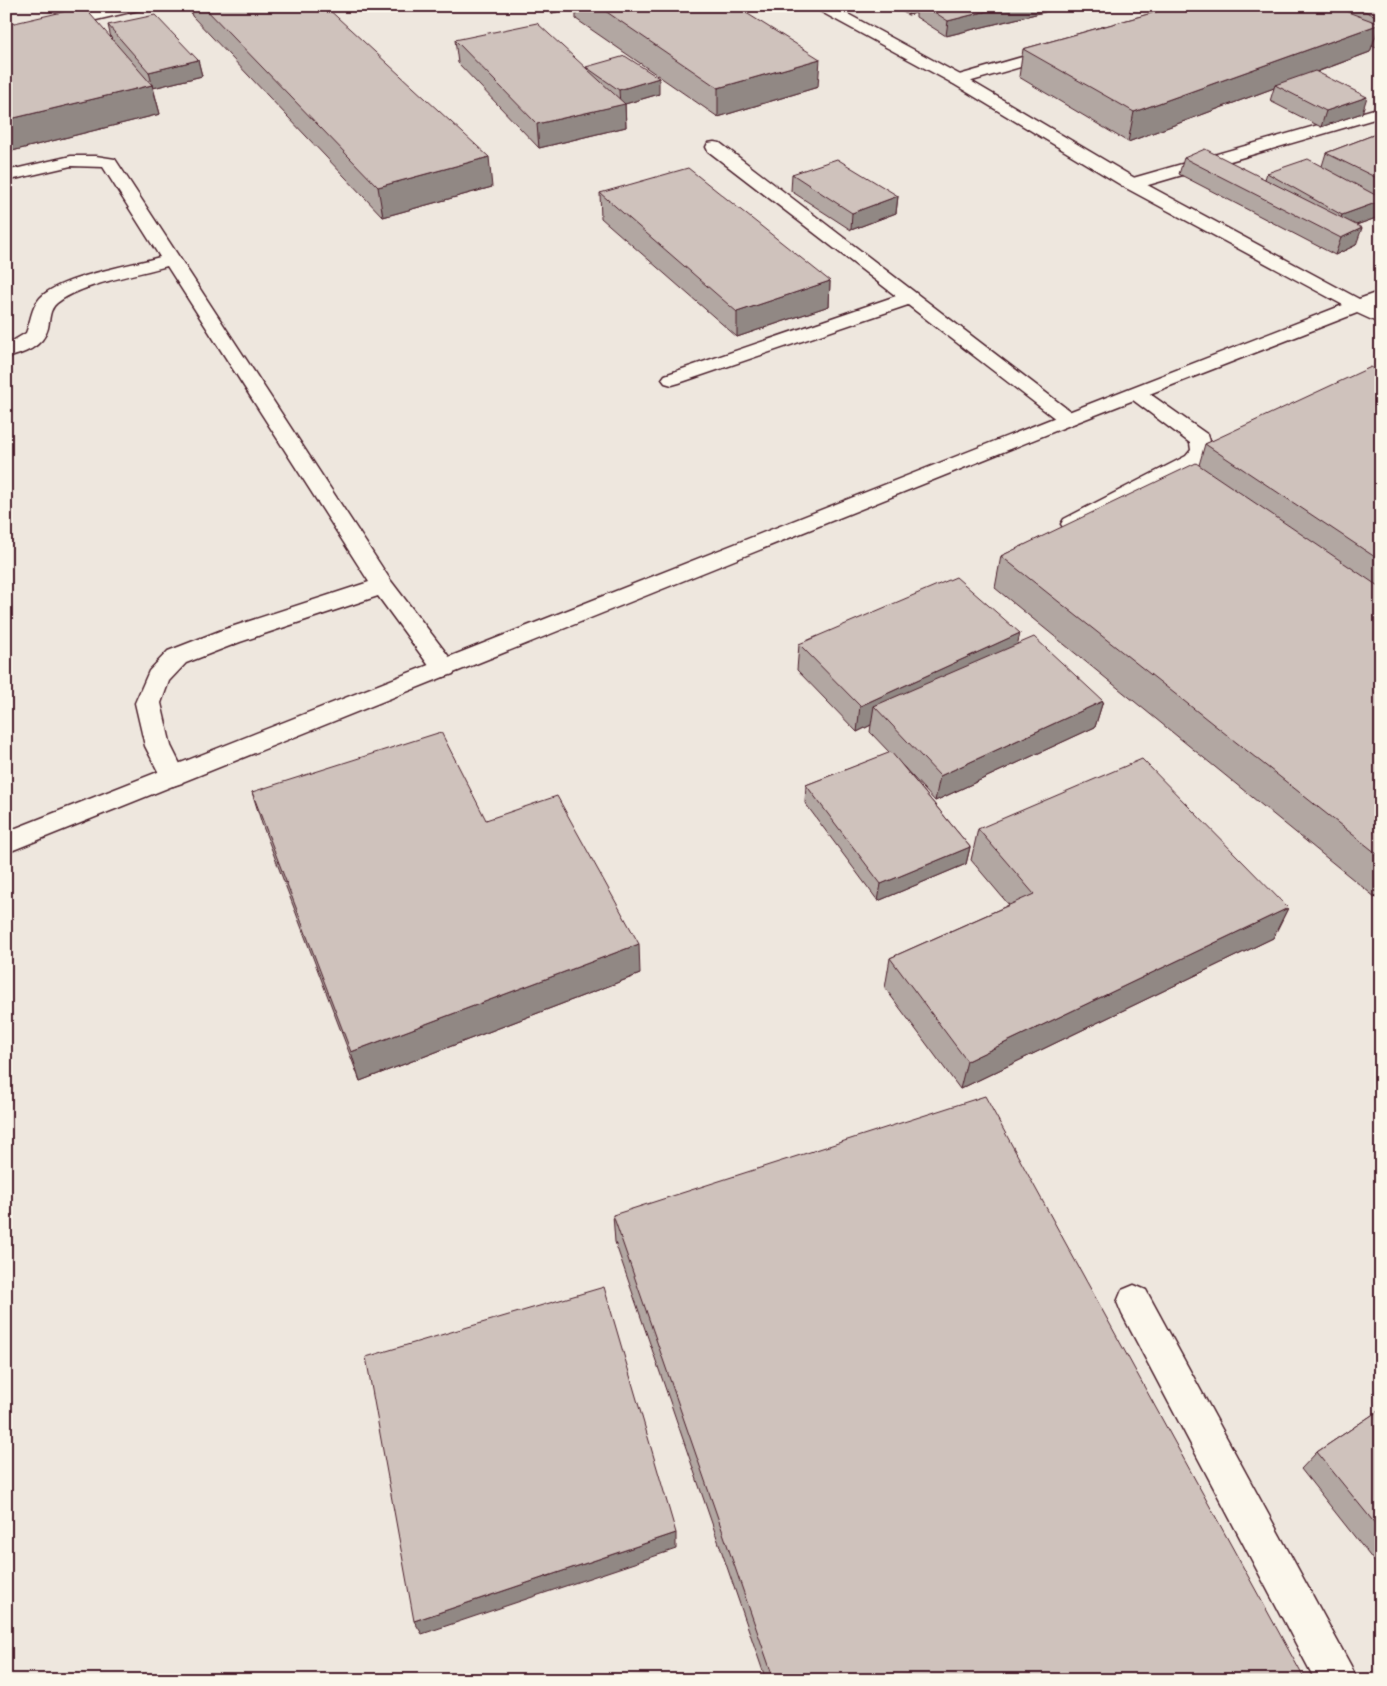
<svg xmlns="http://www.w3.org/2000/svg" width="1387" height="1686" viewBox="0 0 1387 1686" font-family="'Patrick Hand',sans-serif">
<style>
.built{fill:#eee7de}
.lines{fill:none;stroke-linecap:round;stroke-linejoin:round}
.service-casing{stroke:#4a1f2b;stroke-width:3}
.tertiary-casing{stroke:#4a1f2b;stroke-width:3}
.service{fill:#fbf7ec;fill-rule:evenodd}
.tertiary{fill:#fbf7ec;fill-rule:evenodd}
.wall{fill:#b2a7a2;stroke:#4a1f2b}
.shaded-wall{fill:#918884;stroke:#4a1f2b}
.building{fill:#cfc2bc;stroke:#4a1f2b}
</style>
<rect width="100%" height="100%" fill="#fbf7ec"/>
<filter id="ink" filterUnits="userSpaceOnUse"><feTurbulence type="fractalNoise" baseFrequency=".02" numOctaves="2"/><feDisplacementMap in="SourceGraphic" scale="10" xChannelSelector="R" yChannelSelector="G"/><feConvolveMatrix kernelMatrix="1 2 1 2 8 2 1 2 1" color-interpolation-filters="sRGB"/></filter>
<g filter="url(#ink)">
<rect class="built" x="6" y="6" width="1375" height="1674"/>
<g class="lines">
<g class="service-casing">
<g id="service">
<polygon points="1057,47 1062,49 1065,52 1062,55 958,85 952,83 950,80 952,77"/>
<polygon points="1381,107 1381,117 1138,188 1132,189 1126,188 1123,184 1126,180"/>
<polygon points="714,142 720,143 1075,415 1079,419 1075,423 1068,425 1061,423 908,305 679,383 672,385 665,383 662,379 665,375 896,296 708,151 706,147 708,143"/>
<path d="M 71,156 L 96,156 L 115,159 L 391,581 L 453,662 L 456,668 L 453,674 L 444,677 L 435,674 L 378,596 L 240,642 L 186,663 L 169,681 L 161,703 L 171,746 L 186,776 L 182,783 L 173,786 L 164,783 L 145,746 L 135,703 L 149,671 L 168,651 L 222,630 L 369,582 L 167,266 C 136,275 81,284 57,303 C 49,309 50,319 48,328 C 43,347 23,354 6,358 L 6,345 L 26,333 C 31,321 31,308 40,298 C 59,277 132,265 160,257 L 103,167 L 71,166 L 6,181 L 6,171 Z"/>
<polygon points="1136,387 1143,389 1208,435 1213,450 1202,466 1080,529 1072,531 1064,529 1061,524 1064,519 1186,456 1191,450 1190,443 1129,397 1126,393 1129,389"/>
<polygon points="1134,1285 1146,1290 1351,1666 1357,1680 1315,1680 1122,1314 1117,1302 1122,1290"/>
</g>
</g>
<g class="tertiary-casing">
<g id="tertiary">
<polygon points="118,6 146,6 144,9 139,10 6,41 6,31"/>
<polygon points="814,6 833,6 964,77 1138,180 1359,299 1381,291 1381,304 1374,306 1381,310 1381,324 1357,313 1075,423 6,853 6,832 1061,415 1343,305 1126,188 952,83 816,9"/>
</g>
</g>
<use href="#service" class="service"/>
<use href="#tertiary" class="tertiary"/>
</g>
<g class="wall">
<polygon points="189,6 325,6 492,187 383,217 192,16"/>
<polygon points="543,6 735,6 818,87 718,117 576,19 576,7 552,13"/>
<polygon points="892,6 1056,6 1056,9 946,36 916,17 916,13 908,15"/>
<polygon points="1177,6 1381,6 1381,50 1372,46 1370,52 1317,72 1362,113 1321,127 1270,101 1274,88 1128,142 1019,77 1023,49"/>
<polygon points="6,25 111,38 108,25 198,60 202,76 153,88 153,87 160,114 12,151 6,142"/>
<polygon points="455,40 586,68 659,94 625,104 626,127 539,148 458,63"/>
<polygon points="1381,132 1381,211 1379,217 1356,225 1356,245 1335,255 1179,174 1184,158 1265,179 1267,173 1322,166 1326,153"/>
<polygon points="792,174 898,196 896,213 851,230 791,191"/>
<polygon points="600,193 830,281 829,306 737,337 601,218"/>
<polygon points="1381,373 1381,902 995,588 1001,556 1199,465 1205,444"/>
<polygon points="1020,633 1017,644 1103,701 1095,727 935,801 901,764 970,847 966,864 878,901 805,803 806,785 890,753 870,732 871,725 857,732 797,670 799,644"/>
<polygon points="252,792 486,820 640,974 360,1081 262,824"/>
<polygon points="978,829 1288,908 1273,938 960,1089 885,988 890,958 1009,905 971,860"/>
<polygon points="613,1215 1305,1680 766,1680 615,1242"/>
<polygon points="1381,1409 1381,1570 1301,1469 1317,1452"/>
</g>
<g class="shaded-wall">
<polygon points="552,6 576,6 576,7 552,13"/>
<polygon points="909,6 917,6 916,13 908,15"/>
<polygon points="1007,6 1056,6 1056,9 946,36 948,21"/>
<polygon points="1380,24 1370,52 1278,86 1275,85 1274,88 1128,142 1134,112"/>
<polygon points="820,59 818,87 718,117 718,88"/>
<polygon points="198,60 202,76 153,88 149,72"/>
<polygon points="659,78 659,94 625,104 626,127 539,148 537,124 620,105 619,90"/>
<polygon points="152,85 160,114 12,151 6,134 6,120"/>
<polygon points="1367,97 1362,113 1321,127 1326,111"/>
<polygon points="489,157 492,187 383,217 378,187"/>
<polygon points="898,196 896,213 851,230 852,213"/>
<polygon points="1381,201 1381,211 1379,217 1336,232 1342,215"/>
<polygon points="1362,228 1356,245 1335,255 1341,238"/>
<polygon points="830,281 829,306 737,337 737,312"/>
<polygon points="1020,633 1014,659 874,706 871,725 857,732 860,706"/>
<polygon points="1103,701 1095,727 935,801 940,776"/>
<polygon points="970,847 966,864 878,901 881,884"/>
<polygon points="1288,908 1273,938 960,1089 967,1061"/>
<polygon points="639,944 640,974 360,1081 351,1052"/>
<polygon points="676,1533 676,1549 422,1634 414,1621"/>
</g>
<g class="building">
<polygon points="203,6 325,6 489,157 378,187"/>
<polygon points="598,6 735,6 820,59 718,88"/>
<polygon points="925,6 1007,6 948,21"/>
<polygon points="1177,6 1332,6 1380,24 1134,112 1023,49"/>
<polygon points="1352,6 1381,6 1381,18"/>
<polygon points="84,7 152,85 6,120 6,25"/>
<polygon points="155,15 198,60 149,72 108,25"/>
<polygon points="537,23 625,104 537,124 455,40"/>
<polygon points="625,56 659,78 619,90 586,67"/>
<polygon points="1315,71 1367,97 1326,111 1275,85"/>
<polygon points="1381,132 1381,180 1326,153"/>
<polygon points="1205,149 1362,228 1341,238 1184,158"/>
<polygon points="837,159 898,196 852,213 792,174"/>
<polygon points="1308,159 1381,198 1381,201 1342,215 1267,173"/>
<polygon points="688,168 830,281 737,312 600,193"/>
<polygon points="1371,367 1381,373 1381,561 1205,444"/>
<polygon points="1196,463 1381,588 1381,857 1001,556"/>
<polygon points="956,577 1020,633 860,706 799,644"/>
<polygon points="1034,637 1103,701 940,776 874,706"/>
<polygon points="441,732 486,820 557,796 639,944 351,1052 252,792"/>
<polygon points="891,752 970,847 881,884 806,785"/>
<polygon points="1142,759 1288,908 967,1061 890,958 1034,894 978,829"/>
<polygon points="985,1096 1305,1680 774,1680 613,1215"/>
<polygon points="604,1287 676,1533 414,1621 366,1357"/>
<polygon points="1381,1409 1381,1531 1317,1452"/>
</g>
</g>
<rect width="1387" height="1686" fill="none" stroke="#fbf7ec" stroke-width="25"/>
<rect x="12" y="12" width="1362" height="1661" fill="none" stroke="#4a1f2b" stroke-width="2" filter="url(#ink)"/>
</svg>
